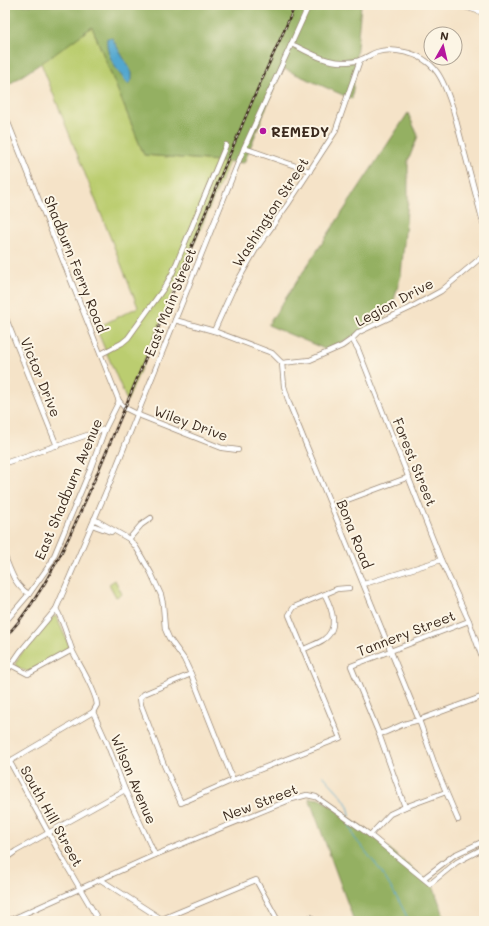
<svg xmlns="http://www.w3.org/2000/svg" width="489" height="926" viewBox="0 0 489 926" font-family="Mali,sans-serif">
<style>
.green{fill:#bbcd70;stroke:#7b7c47}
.forest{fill:#94b062;stroke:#686d40}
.water{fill:#53a7cf;stroke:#476876}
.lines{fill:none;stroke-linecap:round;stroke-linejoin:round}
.stream{stroke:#53a7cf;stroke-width:1}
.minor-casing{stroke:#988673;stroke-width:6}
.minor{stroke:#fff;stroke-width:4.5}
.rail-casing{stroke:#3b2a1e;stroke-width:2.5}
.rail{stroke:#fcf5e5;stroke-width:1;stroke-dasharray:3;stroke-linecap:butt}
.poi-dot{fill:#b5179e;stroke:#fcf5e5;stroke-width:1.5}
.labels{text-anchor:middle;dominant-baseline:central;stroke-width:4;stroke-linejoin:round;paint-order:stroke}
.poi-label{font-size:14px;font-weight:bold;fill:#3b2a1e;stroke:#fcf5e5;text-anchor:start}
.street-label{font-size:14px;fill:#3b2a1e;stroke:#fcf5e5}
</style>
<rect width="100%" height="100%" fill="#fcf5e5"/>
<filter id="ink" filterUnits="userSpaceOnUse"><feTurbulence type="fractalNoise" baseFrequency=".025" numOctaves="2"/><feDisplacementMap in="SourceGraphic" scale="8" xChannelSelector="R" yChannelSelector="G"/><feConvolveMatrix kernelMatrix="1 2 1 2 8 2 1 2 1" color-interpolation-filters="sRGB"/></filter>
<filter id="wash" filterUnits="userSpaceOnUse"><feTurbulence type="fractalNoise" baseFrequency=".012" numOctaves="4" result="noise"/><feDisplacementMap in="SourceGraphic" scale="16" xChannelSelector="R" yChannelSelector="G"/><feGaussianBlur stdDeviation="0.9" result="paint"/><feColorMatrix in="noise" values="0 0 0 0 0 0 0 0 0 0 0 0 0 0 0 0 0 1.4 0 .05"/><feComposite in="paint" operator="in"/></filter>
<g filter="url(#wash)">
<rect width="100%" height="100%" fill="#f5e3c8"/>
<g class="green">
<polygon points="92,27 144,155 229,162 127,401 96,328 138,307 41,63"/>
<polygon points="115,580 122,594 116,597 109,584"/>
<path d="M 56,616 L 69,645 L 67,651 L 28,672 L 17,667 L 15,664 C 23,647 41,631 53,617 Z"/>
</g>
<g class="forest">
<polygon points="5,5 361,5 352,99 282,68 244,163 144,155 92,27 55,54 5,87"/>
<polygon points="408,113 418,136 408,161 408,200 401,275 394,300 383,320 327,350 268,325"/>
<polygon points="309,798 321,799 373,836 433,886 446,921 354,921"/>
</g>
<path class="water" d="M 107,38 L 112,38 L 132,73 L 132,80 L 128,84 C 118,72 105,55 107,38 Z"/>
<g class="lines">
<g class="stream">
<path d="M 323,775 C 332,787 350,800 350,816"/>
<polyline points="349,823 354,837 381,871 400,903 409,921"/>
</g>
</g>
</g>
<g filter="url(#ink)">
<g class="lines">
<g class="minor-casing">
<g id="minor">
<polyline points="459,5 484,13"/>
<path d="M 291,44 C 308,51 323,62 342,62 C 348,62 355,62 360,60 C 366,58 371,54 377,52 C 386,49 395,50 404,52 C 436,58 444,81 453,109 L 484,226"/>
<polyline points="5,115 119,401 125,408 141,416 222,448 238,450"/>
<polyline points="244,148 310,171"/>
<polyline points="5,316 57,446"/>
<polyline points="175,320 214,331 272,353 282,363 284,386 289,403 419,720 436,768 458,820"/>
<polyline points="214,331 232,291 256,249 288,204 335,132 360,60"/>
<polyline points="352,339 359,332 410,308 441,291 484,255"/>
<polyline points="101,354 122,343 128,338 164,288 172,274 226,145"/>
<polyline points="282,363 310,360 342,346 352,339 358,349 441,560 469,621 484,663"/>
<polyline points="5,463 105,429"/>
<polyline points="331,506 409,477"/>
<polyline points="94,519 129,539 136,547 151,573 161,595 163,604 165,629 169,638 184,659 191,674 233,780 340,738 289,615 294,607 337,589 349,588"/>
<polyline points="92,525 111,532"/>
<polyline points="129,539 141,525 151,518"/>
<path d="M 5,557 C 11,572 15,586 29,594"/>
<polyline points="364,584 441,560"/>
<polyline points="5,622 29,594 51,563 90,470 105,429 119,401"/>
<path d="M 303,650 C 309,646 317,644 323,640 C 340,629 332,609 325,595"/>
<polyline points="11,665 28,674 72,650"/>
<polyline points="5,674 20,652 56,609 111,480 244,148 309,5"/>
<polyline points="191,674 144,694 140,698 141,705 164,765 181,803 233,780"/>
<polyline points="93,712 107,743 125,790 155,855"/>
<polyline points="379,734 386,732 404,724 419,720 484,696"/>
<polyline points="5,753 65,863 99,921"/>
<path d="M 5,764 L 93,712 L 97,705 C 96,691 80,666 73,652 C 67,637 64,622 56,609"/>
<polyline points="405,807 379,734 351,666 469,621"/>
<polyline points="370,835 390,814 405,807 446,792"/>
<polyline points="5,859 16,851 125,790"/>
<polyline points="424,878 454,855 484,841"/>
<polyline points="101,880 163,920"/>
<polyline points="8,921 155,855 292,799 307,795 316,797 370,835 430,884 457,862 484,848"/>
<polyline points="160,921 162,919 256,880 278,921"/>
<polyline points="299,921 311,917 315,921"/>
</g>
</g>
<use href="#minor" class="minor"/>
<g class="rail-casing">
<path id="rail" d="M 5,638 C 48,590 72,532 97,474 C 117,426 137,379 157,331 C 190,250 223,169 258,88 C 270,60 284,33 295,5"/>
</g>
<use href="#rail" class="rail"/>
</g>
</g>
<circle class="poi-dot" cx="263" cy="131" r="4"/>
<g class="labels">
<g class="poi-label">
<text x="271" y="131">REMEDY</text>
</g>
<g class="street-label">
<text transform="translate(270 212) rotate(-57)">Washington Street</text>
<text transform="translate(76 264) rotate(68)">Shadburn Ferry Road</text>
<text transform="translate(170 302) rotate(-68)">East Main Street</text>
<text transform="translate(394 302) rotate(-28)">Legion Drive</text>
<text transform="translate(41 377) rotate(68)">Victor Drive</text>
<text transform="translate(191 423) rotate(20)">Wiley Drive</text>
<text transform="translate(415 462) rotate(68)">Forest Street</text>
<text transform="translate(68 489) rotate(-67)">East Shadburn Avenue</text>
<text transform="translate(355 534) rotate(68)">Bona Road</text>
<text transform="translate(406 633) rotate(-21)">Tannery Street</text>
<text transform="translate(134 779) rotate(67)">Wilson Avenue</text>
<text transform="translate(260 802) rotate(-21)">New Street</text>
<text transform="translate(52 816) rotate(61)">South Hill Street</text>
</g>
</g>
<rect width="489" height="926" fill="none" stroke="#fcf5e5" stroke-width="20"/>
<g transform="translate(443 46) rotate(8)"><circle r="19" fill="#fcf5e5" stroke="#afa495"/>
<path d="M0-3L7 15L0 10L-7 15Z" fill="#b5179e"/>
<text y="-6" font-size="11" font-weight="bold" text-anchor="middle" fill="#3b2a1e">N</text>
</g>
</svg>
